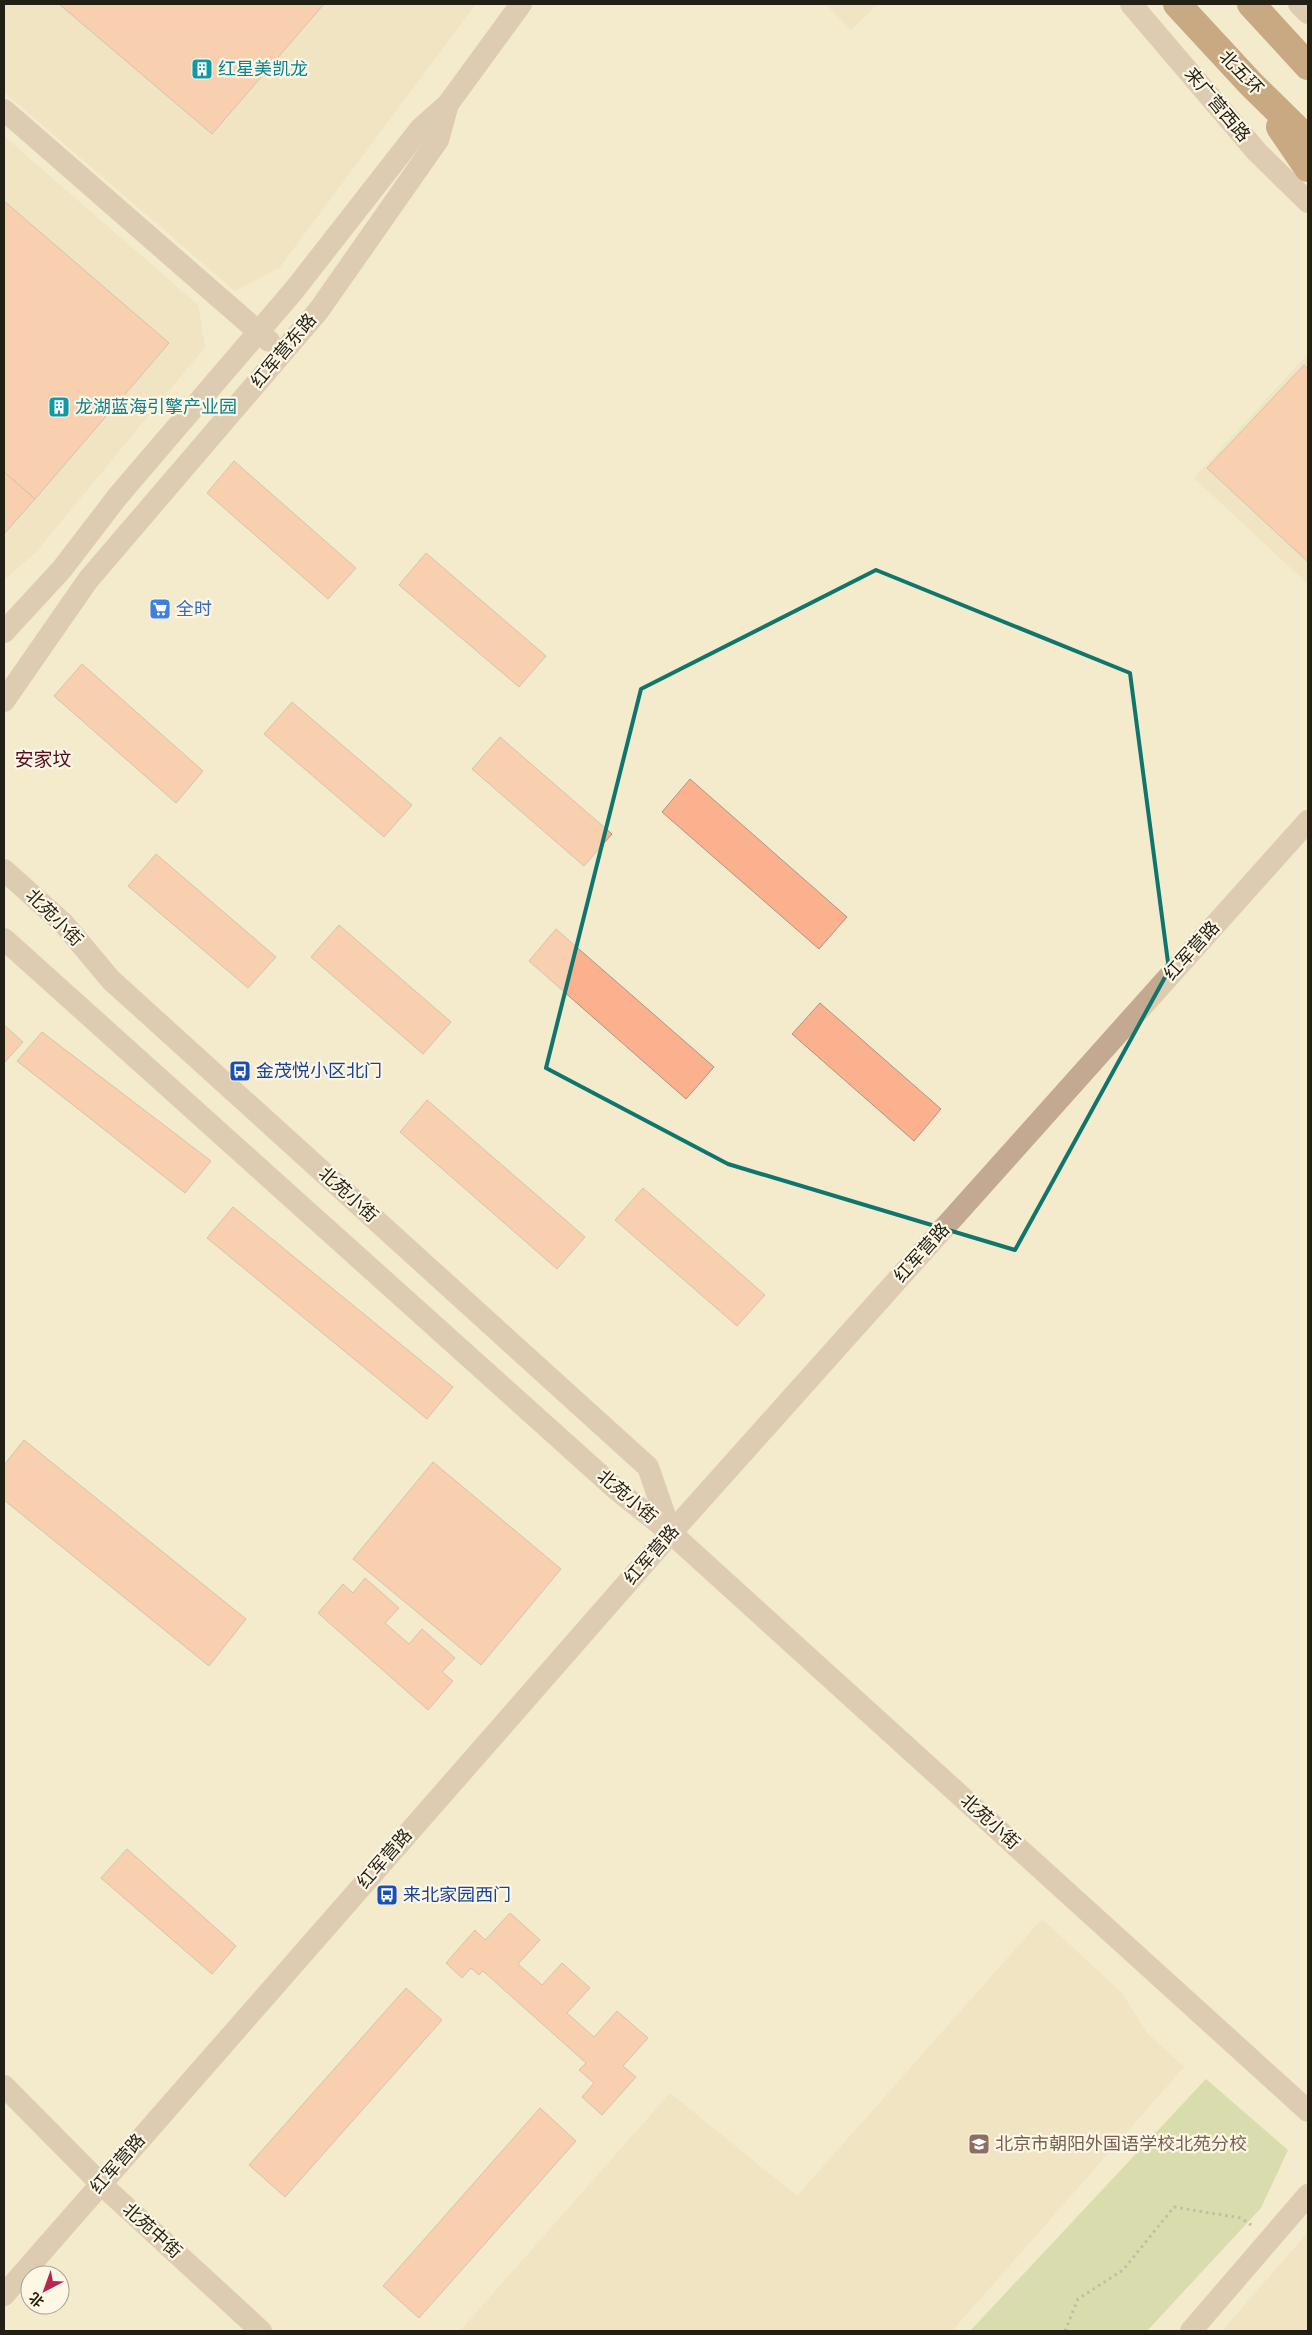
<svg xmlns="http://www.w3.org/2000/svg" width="1312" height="2335" viewBox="0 0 1312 2335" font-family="'Sofia Sans Condensed','Noto Sans SC',sans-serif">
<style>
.built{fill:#eaddb8}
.green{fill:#b9cd88}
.building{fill:#fcb18e;stroke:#b09385}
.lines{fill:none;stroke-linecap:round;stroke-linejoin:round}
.path{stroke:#8c8671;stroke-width:3;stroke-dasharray:2.5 4;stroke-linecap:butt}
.minor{stroke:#c4a992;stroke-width:22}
.highway{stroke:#935b27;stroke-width:28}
.marked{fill:none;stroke:#0f766e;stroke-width:4;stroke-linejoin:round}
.labels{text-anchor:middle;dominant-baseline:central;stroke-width:4.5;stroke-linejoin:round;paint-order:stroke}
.culture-label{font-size:18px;fill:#0d838f;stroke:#fef7e5;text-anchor:start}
.street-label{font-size:18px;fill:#221f14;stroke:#fef7e5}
.shop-label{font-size:18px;fill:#366cbe;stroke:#fef7e5;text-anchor:start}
.transit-label{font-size:18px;fill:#164399;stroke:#fef7e5;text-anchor:start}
.education-label{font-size:18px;fill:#785e54;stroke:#fef7e5;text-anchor:start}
.neighbourhood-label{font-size:19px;fill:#530e23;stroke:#fef7e5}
</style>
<rect width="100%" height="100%" fill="#f4eacc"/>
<g class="built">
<polygon points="4,4 476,4 279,268 235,291 4,92"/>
<polygon points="825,4 878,4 851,30"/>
<polygon points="4,136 198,305 205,347 36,552 4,580"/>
<polygon points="1308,354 1308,584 1194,478"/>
<polygon points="1042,1919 1122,1993 1146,2032 1184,2067 952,2331 460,2331 670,2093 797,2196"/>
<polygon points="1308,2232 1308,2331 1222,2331"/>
</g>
<polygon class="green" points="1206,2079 1288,2150 1261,2208 1147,2331 970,2331"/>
<g class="building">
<polygon points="59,4 324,4 212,134"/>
<polygon points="4,201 169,343 35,499 4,472"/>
<polygon points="1304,365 1308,369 1308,562 1207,468"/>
<polygon points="234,461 356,568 328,599 207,493"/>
<polygon points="4,472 35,499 4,534"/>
<polygon points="426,553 546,656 519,687 399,585"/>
<polygon points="82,664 203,771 176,803 54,696"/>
<polygon points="292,702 412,805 384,837 264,734"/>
<polygon points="500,737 612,834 584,866 472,769"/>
<polygon points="690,779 847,917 819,949 662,812"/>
<polygon points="156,854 276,957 248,988 128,886"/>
<polygon points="339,925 451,1022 423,1054 311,957"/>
<polygon points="556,929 714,1067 686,1099 529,961"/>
<polygon points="820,1003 941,1109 914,1141 792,1034"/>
<polygon points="4,1025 23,1042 4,1063"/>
<polygon points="42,1032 211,1161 185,1193 17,1061"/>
<polygon points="427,1100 585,1237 557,1269 400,1132"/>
<polygon points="643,1188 765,1295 737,1326 615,1220"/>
<polygon points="233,1207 453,1387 427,1419 207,1238"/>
<polygon points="24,1440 246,1619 209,1666 4,1500 4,1465"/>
<polygon points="433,1462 561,1569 481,1665 353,1559"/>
<polygon points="365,1578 399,1608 385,1623 409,1644 422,1629 455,1658 442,1672 453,1681 428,1710 318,1613 343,1584 353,1593"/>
<polygon points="127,1849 236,1946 212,1974 101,1878"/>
<polygon points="510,1913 540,1940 518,1964 542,1985 562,1963 590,1988 567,2013 594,2037 617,2011 648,2038 623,2066 636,2077 602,2115 582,2097 594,2083 579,2070 586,2063 483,1971 479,1975 471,1968 462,1978 446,1963 475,1930 485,1940"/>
<polygon points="406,1988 442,2020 285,2197 249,2165"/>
<polygon points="540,2108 576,2141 419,2318 383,2286"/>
</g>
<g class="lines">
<polyline class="path" points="1065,2331 1078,2299 1123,2270 1174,2207 1241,2218 1254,2227"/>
<g class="minor">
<polyline points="1131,4 1257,152 1308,202"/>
<polyline points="1299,4 1308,13"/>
<polyline points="4,110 269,341"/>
<polyline points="4,632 62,569 118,496 295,289 420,129 448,104 521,4"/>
<polyline points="4,701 88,580 319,310 438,140 448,104"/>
<polyline points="4,870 64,924 111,980 648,1467 671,1533"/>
<polyline points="4,939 617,1490 671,1533 1308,2111"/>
<polyline points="4,2086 101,2184 261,2331"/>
<polyline points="4,2295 671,1533 1308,821"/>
<polyline points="1191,2331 1308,2195"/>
</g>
<g class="highway">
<polyline points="1177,4 1251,84 1308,140"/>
<polyline points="1251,4 1308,66"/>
<polyline points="1280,127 1308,168"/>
</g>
</g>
<path d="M0 0H1312V2335H0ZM 876,570 L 1130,673 L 1169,970 L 1015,1250 L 728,1164 L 546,1068 L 641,689 Z" fill="#f4eacc" fill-opacity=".55" fill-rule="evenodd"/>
<path class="marked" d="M 876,570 L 1130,673 L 1169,970 L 1015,1250 L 728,1164 L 546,1068 L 641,689 Z"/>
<defs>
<g id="building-square" transform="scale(1.125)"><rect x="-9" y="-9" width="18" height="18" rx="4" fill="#0f9aa8" stroke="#fef7e5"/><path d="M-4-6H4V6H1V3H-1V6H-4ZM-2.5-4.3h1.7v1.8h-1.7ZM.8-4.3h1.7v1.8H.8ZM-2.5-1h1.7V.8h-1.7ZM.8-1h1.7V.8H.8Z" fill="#fff"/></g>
<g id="supermarket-square" transform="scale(1.125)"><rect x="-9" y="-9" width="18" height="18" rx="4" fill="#3f7fe0" stroke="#fef7e5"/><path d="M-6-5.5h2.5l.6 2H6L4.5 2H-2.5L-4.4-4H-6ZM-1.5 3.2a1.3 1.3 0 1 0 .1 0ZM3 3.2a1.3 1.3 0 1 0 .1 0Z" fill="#fff"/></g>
<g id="bus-square" transform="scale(1.125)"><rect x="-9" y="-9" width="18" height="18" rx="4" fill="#1a4fb4" stroke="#fef7e5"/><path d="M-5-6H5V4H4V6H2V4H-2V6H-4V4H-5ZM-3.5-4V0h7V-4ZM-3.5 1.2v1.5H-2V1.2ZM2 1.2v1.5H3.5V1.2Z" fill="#fff"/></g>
<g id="school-square" transform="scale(1.125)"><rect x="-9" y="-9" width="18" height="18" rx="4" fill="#8d6e63" stroke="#fef7e5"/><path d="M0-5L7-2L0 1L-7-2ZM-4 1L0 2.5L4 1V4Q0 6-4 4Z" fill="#fff"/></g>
</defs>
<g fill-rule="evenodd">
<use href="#building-square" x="202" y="69"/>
<use href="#building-square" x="59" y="407"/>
<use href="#supermarket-square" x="160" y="609"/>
<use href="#bus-square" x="240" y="1071"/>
<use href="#bus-square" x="387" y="1895"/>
<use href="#school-square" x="979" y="2144"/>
</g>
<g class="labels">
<g class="culture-label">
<text x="218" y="69">红星美凯龙</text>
<text x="75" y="407">龙湖蓝海引擎产业园</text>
</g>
<g class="street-label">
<text transform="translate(1241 73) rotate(46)">北五环</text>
<text transform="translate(1217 105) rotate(50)">来广营西路</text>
<text transform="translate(284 351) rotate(-50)">红军营东路</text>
<text transform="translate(54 918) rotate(45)">北苑小街</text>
<text transform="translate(1192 951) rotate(-48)">红军营路</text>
<text transform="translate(348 1195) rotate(42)">北苑小街</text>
<text transform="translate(922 1253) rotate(-48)">红军营路</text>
<text transform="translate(627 1497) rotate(40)">北苑小街</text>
<text transform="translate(652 1555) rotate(-49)">红军营路</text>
<text transform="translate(990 1822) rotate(42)">北苑小街</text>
<text transform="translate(385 1859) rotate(-49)">红军营路</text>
<text transform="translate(118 2164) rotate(-49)">红军营路</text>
<text transform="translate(152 2231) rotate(42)">北苑中街</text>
</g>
<g class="shop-label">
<text x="176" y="609">全时</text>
</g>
<g class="transit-label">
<text x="256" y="1071">金茂悦小区北门</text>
<text x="403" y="1895">来北家园西门</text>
</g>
<g class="education-label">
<text x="995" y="2144">北京市朝阳外国语学校北苑分校</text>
</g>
<g class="neighbourhood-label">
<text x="43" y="760">安家坟</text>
</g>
</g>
<rect width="1312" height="2335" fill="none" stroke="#221f14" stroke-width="10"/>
<g transform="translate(45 2290) rotate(221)"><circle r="24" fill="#fef7e5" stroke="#a6a191"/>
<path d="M0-4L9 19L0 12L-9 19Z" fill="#b72753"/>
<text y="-8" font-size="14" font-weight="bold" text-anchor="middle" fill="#221f14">北</text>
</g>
</svg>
